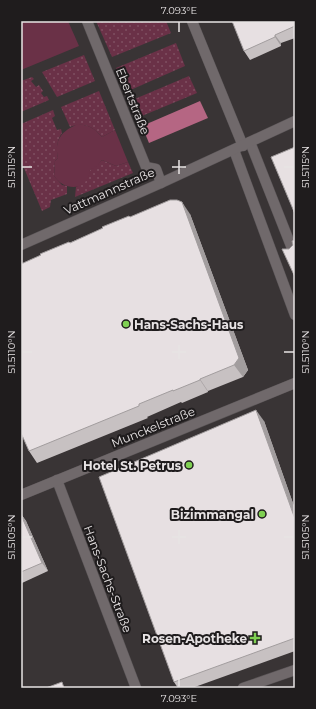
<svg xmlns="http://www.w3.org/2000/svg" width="316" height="709" viewBox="0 0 316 709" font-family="Montserrat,sans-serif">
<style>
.grass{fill:url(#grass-dots)}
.park{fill:#6a3147}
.water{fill:#b56683}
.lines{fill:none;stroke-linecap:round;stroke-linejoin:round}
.pedestrian-casing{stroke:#585355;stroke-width:11}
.minor-casing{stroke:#585355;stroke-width:11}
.pedestrian{stroke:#70696b;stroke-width:10}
.minor{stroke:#70696b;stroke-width:10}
.wall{fill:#c7c1c2}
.shaded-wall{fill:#a29d9e}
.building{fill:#e7e0e2;stroke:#a29d9e}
.ticks{fill:none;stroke:#e7e3e4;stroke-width:1.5}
.poi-dot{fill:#7fd052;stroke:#1f1c1d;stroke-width:1.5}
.labels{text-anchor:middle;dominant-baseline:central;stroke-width:4;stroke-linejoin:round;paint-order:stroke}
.street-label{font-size:12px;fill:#e7e3e4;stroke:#1f1c1d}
.poi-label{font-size:12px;font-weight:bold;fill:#e7e3e4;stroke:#1f1c1d;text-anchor:end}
.neatline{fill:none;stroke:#e7e3e4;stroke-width:1.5}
.ticks-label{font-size:10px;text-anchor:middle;fill:#e7e3e4}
</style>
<defs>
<pattern id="grass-dots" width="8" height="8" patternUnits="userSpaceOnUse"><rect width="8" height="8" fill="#6a3147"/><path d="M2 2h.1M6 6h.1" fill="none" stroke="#7f4f61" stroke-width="1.8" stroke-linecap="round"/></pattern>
</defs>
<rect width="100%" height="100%" fill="#393435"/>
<g class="grass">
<polygon points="96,21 166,21 171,33 112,57"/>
<polygon points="176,43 185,66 126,92 116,68"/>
<polygon points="84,55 95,81 57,97 42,72"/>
<polygon points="189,76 197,93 137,118 130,101"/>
<polygon points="32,77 34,79 31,81 36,87 39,85 43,91 41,93 44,97 47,96 49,100 21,112 21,81"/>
<path d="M 99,91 L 115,130 L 102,137 C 92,126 83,122 70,127 L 61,107 Z"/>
<path d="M 53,110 L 55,116 L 52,118 L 57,130 L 61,129 L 62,133 C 57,140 56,149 58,158 L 55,161 L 54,176 L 62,185 L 67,186 L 67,194 L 51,200 L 50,207 L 42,211 L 21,161 L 21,124 Z"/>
<path d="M 102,160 L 116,166 L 128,162 L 133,173 L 75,197 L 76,187 C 87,181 83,178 90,170 C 93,166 99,164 102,160 Z"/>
</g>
<g class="park">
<polygon points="21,21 68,21 79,46 21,70"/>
<path d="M 78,124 C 91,126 94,128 102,137 L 115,130 L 128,162 L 116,166 L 102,160 L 98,165 L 90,170 C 88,191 65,192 54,176 L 55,161 L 58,158 C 54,139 62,131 78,124 Z"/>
</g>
<polygon class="water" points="200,101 208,118 149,143 142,126"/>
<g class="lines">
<g class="pedestrian-casing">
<g id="pedestrian">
<polyline points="87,21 146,167 156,169 161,183"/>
<polyline points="250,142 295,256"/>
</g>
</g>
<g class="minor-casing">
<g id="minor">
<polyline points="192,21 243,146"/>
<polyline points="234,150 295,315"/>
<polyline points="21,245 161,183 295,121"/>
<polyline points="57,480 136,688"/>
<polyline points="21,495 295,383"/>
<polyline points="243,688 295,670"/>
</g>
</g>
<use href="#pedestrian" class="pedestrian"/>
<use href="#minor" class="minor"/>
</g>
<g class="wall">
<polygon points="295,21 295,38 281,43 281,46 250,60 244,51"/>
<polygon points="190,214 248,370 243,377 208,391 208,392 182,403 181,402 147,417 148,418 37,463 29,451 41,255 130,217"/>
<polygon points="264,421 295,509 295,651 192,688 178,688 174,682"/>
<polygon points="21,514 26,521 48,571 22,583 21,582"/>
</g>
<g class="shaded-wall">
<polygon points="275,35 281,43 281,46 275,37"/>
<polygon points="182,202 190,214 248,370 243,377 234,365"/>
<polygon points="200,379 208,391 208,392 200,380"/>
<polygon points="256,410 264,421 295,509 295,519"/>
<polygon points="21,514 26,521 48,571 42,563"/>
</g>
<g class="building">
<polygon points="232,21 295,21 295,26 275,35 275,37 244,51"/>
<polygon points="295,147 295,214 271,157"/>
<polygon points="170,200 177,200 182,202 239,358 234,365 200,379 200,380 173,391 173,390 139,404 139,406 29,451 21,433 21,264 41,255 40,254 69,242 70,243 103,228 102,227 129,216 130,217"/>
<polygon points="295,240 295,277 282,249 289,249 293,245 292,241"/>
<polygon points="256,410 295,519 295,638 174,682 99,477"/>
<polygon points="21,515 42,563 21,572"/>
<polygon points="62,682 64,688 46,688"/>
</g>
<path class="ticks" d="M 179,22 L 179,32M 179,160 L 179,174M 22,167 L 32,167M 172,167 L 186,167M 284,167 L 294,167M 179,345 L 179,359M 22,352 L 32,352M 172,352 L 186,352M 284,352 L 294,352M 179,530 L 179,544M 22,537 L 32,537M 172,537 L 186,537M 284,537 L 294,537M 179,677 L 179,687"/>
<g class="poi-dot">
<circle cx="126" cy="324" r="4"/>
<circle cx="189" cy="465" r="4"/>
<circle cx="262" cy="514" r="4"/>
<path d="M253 632h4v4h4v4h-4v4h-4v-4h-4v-4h4z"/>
</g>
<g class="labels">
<g class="street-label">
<text transform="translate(133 101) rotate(68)">Ebertstraße</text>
<text transform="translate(109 191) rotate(-24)">Vattmannstraße</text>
<text transform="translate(153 427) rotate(-22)">Munckelstraße</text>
<text transform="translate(108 579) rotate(69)">Hans-Sachs-Straße</text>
</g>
<g class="poi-label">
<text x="134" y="324" text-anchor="start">Hans-Sachs-Haus</text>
<text x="181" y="465">Hotel St. Petrus</text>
<text x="254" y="514">Bizimmangal</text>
<text x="247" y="638">Rosen-Apotheke</text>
</g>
</g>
<rect width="316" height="709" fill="none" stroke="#1f1c1d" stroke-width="44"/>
<rect x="22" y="22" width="272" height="665" class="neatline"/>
<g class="ticks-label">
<text x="179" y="14">7.093°E</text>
<text transform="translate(11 167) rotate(-90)" y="4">51.5115°N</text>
<text transform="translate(305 167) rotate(-90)" y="4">51.5115°N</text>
<text transform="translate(11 352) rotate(-90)" y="4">51.5110°N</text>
<text transform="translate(305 352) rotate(-90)" y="4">51.5110°N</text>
<text transform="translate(11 537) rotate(-90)" y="4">51.5105°N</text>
<text transform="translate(305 537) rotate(-90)" y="4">51.5105°N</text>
<text x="179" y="702">7.093°E</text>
</g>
</svg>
